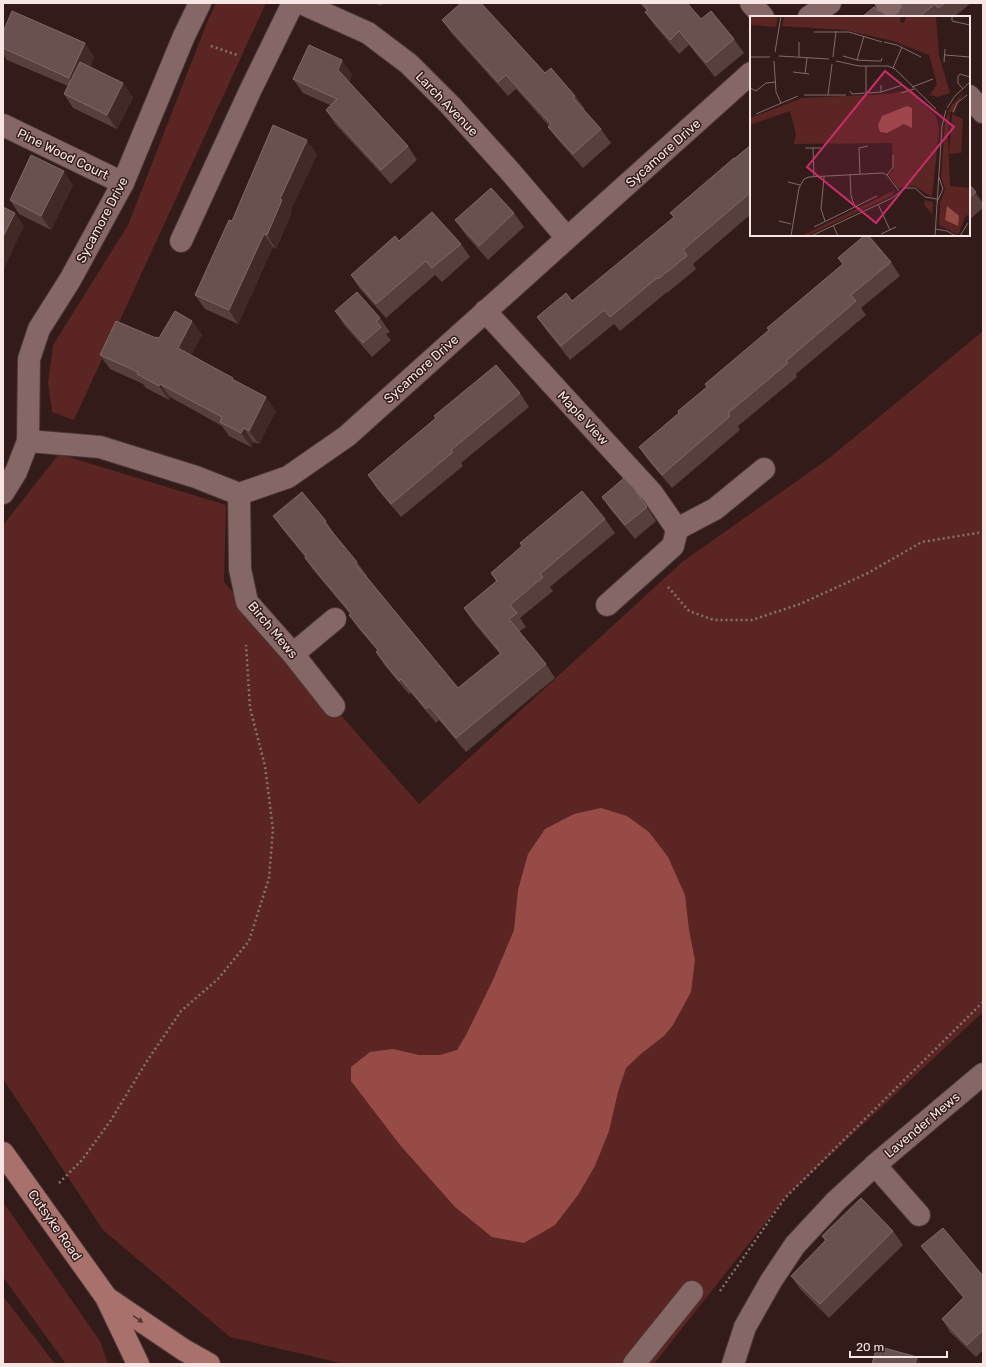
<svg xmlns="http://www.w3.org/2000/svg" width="986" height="1367" viewBox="0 0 986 1367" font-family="Rubik,sans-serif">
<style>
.green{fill:#5a2522}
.water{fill:#974b46}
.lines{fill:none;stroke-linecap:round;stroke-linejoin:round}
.minor-casing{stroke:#4a3635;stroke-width:24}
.major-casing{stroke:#4a3635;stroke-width:24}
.path{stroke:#877371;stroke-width:2.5;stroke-dasharray:2 3;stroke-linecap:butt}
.minor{stroke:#856865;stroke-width:22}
.major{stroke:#a8716c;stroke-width:22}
.wall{fill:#573f3c}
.shaded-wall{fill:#412926}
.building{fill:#68514e;stroke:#7f6865}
.oneway{fill:#553532}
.labels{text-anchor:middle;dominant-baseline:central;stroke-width:3;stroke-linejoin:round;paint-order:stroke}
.street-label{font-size:13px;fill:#f7e6e4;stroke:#321b19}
.inset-road{fill:none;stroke:#816c6a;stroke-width:1}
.view{fill:#c72d69;fill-opacity:0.15;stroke:#c72d69;stroke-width:2}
.inset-edge{fill:none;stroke:#f7e6e4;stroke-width:2}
</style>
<rect width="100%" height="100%" fill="#321b19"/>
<g class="green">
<polygon points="216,3 266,3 74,420 52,412 48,383 53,345 128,225 208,20"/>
<polygon points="983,331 983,1012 785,1198 654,1364 345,1364 230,1337 103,1230 3,1079 3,525 59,454 226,505 224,582 419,804 682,562 828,459"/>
<polygon points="3,1202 100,1341 108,1364 66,1364 3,1277"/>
<polygon points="3,1296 55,1364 3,1364"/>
</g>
<polygon class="water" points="601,808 627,816 649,832 668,857 685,895 689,930 695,960 691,992 673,1025 664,1036 642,1053 626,1068 618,1092 609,1131 595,1166 578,1195 555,1225 524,1243 492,1237 455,1207 400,1145 351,1081 351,1067 370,1052 393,1049 419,1055 440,1055 457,1050 466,1035 493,980 514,930 518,890 528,854 545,829 574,814"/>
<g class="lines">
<g class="minor-casing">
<g id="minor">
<polyline points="301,3 368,33 409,64 450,105 508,169 567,238"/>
<polyline points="751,3 763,17"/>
<polyline points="886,3 899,17"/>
<polyline points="809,17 830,3"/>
<polyline points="969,96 983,112"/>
<polyline points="3,125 123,183"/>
<polyline points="181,241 250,91 293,3"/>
<polyline points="485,311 652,493 677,529 673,546 607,605"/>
<polyline points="28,441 100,447 196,477 239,494 288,477 347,436 751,73"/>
<polyline points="3,493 16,472 28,441 29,359 39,329 70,280 123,183 184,36 200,3"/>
<polyline points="239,494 240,569 247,602 293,654 334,706"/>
<polyline points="677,529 715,509 764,469"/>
<polyline points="293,654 335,619"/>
<polyline points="919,1215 875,1165 983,1074"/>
<polyline points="634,1364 692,1292"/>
<polyline points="733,1364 745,1327 771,1281 795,1245 836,1201 875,1165"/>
</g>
</g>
<g class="major-casing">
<g id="major">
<polyline points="3,1153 106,1297 138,1364"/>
<polyline points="107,1298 184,1350 209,1364"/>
</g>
</g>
<g class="path">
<polyline points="211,46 237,55"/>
<polyline points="668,587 689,611 714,620 752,620 800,604 868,573 922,542 983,532"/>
<polyline points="59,1183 82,1160 111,1120 147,1061 181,1011 218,979 249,941 269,878 273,829 265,766 250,708 246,645"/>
<polyline points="720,1291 785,1198 983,1002"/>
</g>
<use href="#minor" class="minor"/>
<use href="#major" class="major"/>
</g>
<g class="wall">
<polygon points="373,3 383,3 382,6"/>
<polygon points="639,3 687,3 701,19 734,39 744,53 715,77 689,45 679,54 655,26 645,12 647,11"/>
<polygon points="901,3 971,3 954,17 862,17 878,11 886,15 893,15 898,13 901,7"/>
<polygon points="442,20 545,73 575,96 585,109 584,110 601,129 611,143 583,168 558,140 548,127 549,126 516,89 508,96 452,34"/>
<polygon points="3,32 85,43 94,57 90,67 133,97 117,129 73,108 64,94 68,86 7,60 3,54"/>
<polygon points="352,74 349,82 408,146 417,160 391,184 335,124 326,110 330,105 303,93 293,79"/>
<polygon points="751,145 751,214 693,264 696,269 667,293 667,292 620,331 614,324 570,360 547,331 537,317 572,301 674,218 670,213"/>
<polygon points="317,154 290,212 291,214 276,249 273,247 238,324 205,309 195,295 232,221"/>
<polygon points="969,184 983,203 983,208 969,220"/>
<polygon points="73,185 51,230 19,214 10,200"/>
<polygon points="514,213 524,227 488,260 465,234 455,220"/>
<polygon points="399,241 461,244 470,257 442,282 435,275 386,318 360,289 351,275"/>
<polygon points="838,258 891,262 900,276 861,308 866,315 796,374 797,377 738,426 740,430 672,488 648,460 639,447 679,413 843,264"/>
<polygon points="335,311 380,318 390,332 386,334 391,340 372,357 344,325"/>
<polygon points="192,321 202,335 191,355 234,380 276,411 259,444 253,442 251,447 229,436 222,426 170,397 169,400 146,388 143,384 110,369 100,355 159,338"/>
<polygon points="520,393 529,407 461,463 463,466 401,517 377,489 368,475"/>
<polygon points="633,487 656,521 635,539 611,510 602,497"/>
<polygon points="273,516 326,521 335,535 357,562 367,576 366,576 458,688 500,654 473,622 464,608 496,581 491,573 522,546 520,543 605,519 615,533 550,587 553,591 520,618 526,627 519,632 546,664 555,678 466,752 439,720 436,723 411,693 409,694 385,666 376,652 377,650 359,629 349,615 350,614 314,571 305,558 305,557 283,530"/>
<polygon points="893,1231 903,1245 829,1318 800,1289 791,1276 825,1241 822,1236"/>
<polygon points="921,1246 983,1276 983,1350 976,1357 950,1332 942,1319 963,1298 930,1258"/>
</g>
<g class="shaded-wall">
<polygon points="379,3 383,3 382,6"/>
<polygon points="85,43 94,57 79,91 69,78"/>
<polygon points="342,60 352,74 348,84 338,70"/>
<polygon points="123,83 133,97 117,129 107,115"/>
<polygon points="307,140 317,154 290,212 291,214 276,249 267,235 280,199"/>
<polygon points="64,171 73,185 51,230 41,216"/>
<polygon points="15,213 24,226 3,271 3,237"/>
<polygon points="264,234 273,247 238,324 229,310"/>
<polygon points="192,321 202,335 188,362 178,348"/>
<polygon points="160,384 170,397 169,400 159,386"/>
<polygon points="266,397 276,411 259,444 249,431"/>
<polygon points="244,428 253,442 251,447 241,433"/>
<polygon points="917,1357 922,1364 915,1364"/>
</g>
<g class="building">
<polygon points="461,3 481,3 545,73 551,68 575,96 573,98 601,129 573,154 548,127 551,124 506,75 498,82 442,20"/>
<polygon points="642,3 687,3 701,19 711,11 734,39 706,63 679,31 670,40 645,12 648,10"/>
<polygon points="901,3 945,3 938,8 935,4 919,17 862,17 874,7 878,11 879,10 886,15 893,15 898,13 901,7"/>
<polygon points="12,11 85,43 69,78 3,48 3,32"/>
<polygon points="309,45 342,60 338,70 408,146 381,170 326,110 337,99 293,79"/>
<polygon points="80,62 123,83 107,115 64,94"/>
<polygon points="273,125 307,140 280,199 282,200 267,235 264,234 229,310 195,295 229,220 232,221"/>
<polygon points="751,145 751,192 683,250 687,256 658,279 657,278 610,317 604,310 561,346 537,317 566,293 572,301 674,217 670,213 734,158 734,159"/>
<polygon points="31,155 64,171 41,216 10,200"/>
<polygon points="969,184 976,192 969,198"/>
<polygon points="491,188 514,213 479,246 455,220"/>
<polygon points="3,207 15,213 3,237"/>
<polygon points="432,212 461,244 432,268 426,261 376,304 351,275 395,236 399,241"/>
<polygon points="865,235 868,235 891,262 851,295 856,301 786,361 788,363 728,413 730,416 662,475 639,447 679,413 678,411 707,387 705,384 769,330 767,328 843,264 838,258"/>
<polygon points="357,292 380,318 376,321 381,327 363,343 335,311"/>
<polygon points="175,311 192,321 178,348 233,378 232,379 266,397 249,431 244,428 241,433 220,422 222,417 160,384 159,386 137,374 138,372 100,355 116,321 156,338 156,337 159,338"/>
<polygon points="496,365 520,393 451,450 453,452 391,504 368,475 436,418 434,416"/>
<polygon points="624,478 633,487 647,507 625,525 602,497"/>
<polygon points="582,491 605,519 540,574 543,577 510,605 517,613 509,619 546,664 456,738 429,706 426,709 401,679 399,681 376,652 378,650 349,615 351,613 305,558 306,556 273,516 302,492 326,521 324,522 357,562 355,563 458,688 501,653 464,608 497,581 491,573 522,546 520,543"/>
<polygon points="861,1198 893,1231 820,1304 791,1276 826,1240 822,1236"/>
<polygon points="943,1228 983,1276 983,1330 967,1345 942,1319 964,1297 921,1246"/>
<polygon points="877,1346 917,1357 915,1364 872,1364"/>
</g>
<defs><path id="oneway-solid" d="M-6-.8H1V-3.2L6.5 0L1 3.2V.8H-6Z"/></defs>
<use class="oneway" href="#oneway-solid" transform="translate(138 1319) rotate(34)"/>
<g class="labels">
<g class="street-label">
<text transform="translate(447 104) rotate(46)">Larch Avenue</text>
<text transform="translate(663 153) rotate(-42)">Sycamore Drive</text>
<text transform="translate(63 154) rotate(26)">Pine Wood Court</text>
<text transform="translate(102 220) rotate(-62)">Sycamore Drive</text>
<text transform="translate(421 369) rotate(-42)">Sycamore Drive</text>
<text transform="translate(583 418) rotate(47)">Maple View</text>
<text transform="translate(273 630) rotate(50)">Birch Mews</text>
<text transform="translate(922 1125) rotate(-40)">Lavender Mews</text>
<text transform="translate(55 1225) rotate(55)">Cutsyke Road</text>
</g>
</g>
<g transform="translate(750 16)">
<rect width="220" height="220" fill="#321b19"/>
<path d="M 0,0 L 28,1 L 26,11 L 0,9 ZM 34,0 L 151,0 L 150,6 L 154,7 L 156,0 L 186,0 L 189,39 L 200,77 L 187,81 L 180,79 L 187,68 L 179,39 L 143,25 L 95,14 L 32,10 ZM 161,73 L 186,100 L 189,115 L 182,181 L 164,170 L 148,172 L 139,159 L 143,154 L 142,127 L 44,128 L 46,118 L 40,95 L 0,109 L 0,102 L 52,82 L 139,78 ZM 213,77 L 204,98 L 200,95 L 198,119 L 200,170 L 220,172 L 220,201 L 216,199 L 208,219 L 189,209 L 190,187 L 195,173 L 191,161 L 195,107 L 199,94 L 202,89 ZM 202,98 L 213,103 L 211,137 L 199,138 ZM 145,174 L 142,180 L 57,220 L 51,220 ZM 175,184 L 183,186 L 182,220 L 182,198 L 174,189 Z" fill="#5a2522"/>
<path d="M 157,90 L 162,92 L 162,112 L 154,108 L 137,117 L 130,116 L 128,109 L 132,100 ZM 197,190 L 209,200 L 208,210 L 195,204 Z" fill="#974b46"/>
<path class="inset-road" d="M 202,0 L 202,5 L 220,9M 64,16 L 99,16 L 132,26M 134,26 L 147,29 L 171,41M 25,36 L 31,0M 195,39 L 220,41M 29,40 L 79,43M 93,40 L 107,44 L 114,20M 0,41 L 20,41M 49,41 L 49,26M 83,41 L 86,15M 107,44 L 126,45 L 131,45 L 132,42M 24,45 L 26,76 L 31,87M 86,45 L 109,50 L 138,50 L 145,53 L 186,93M 194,46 L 195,33M 116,50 L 116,76M 143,52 L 152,31M 43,56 L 59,58M 55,58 L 57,42M 162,71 L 183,63M 0,72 L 6,75 L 16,67 L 26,66M 213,73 L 208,67 L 208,60 L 210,58 L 220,61M 100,75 L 102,78 L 131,76 L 131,69M 131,76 L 153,69M 151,77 L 164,73M 54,79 L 96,79M 78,79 L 82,48M 197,92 L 205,80 L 220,66M 203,96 L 207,87 L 217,79M 6,98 L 48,80M 55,132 L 71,132M 63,132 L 64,160M 100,158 L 101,180 L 105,191M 110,158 L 109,132 L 118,130M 137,159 L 143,151 L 143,139M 74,161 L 71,193 L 75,205M 38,166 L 50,169M 187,186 L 193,173 L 189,161M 128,188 L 140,214M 29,205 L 41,208M 83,209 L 88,220M 64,211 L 127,180M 186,213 L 197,215 L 206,220M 131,218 L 146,211M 41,220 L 49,172 L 54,163 L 59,161 L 133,157 L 137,159 L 149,175M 61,220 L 142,182 L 155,172 L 165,172 L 175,181 L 187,183M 185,220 L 192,110 L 196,94M 210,220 L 218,207"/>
<path class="view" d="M 135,55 L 204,111 L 126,207 L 57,151 Z"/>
<rect width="220" height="220" class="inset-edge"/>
</g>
<rect width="986" height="1367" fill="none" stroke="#f7e6e4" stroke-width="8"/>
<path d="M850 1351v6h97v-6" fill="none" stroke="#f7e6e4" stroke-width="2"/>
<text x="856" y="1351" font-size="12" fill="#f7e6e4" stroke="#321b19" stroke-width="3" paint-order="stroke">20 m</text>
</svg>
